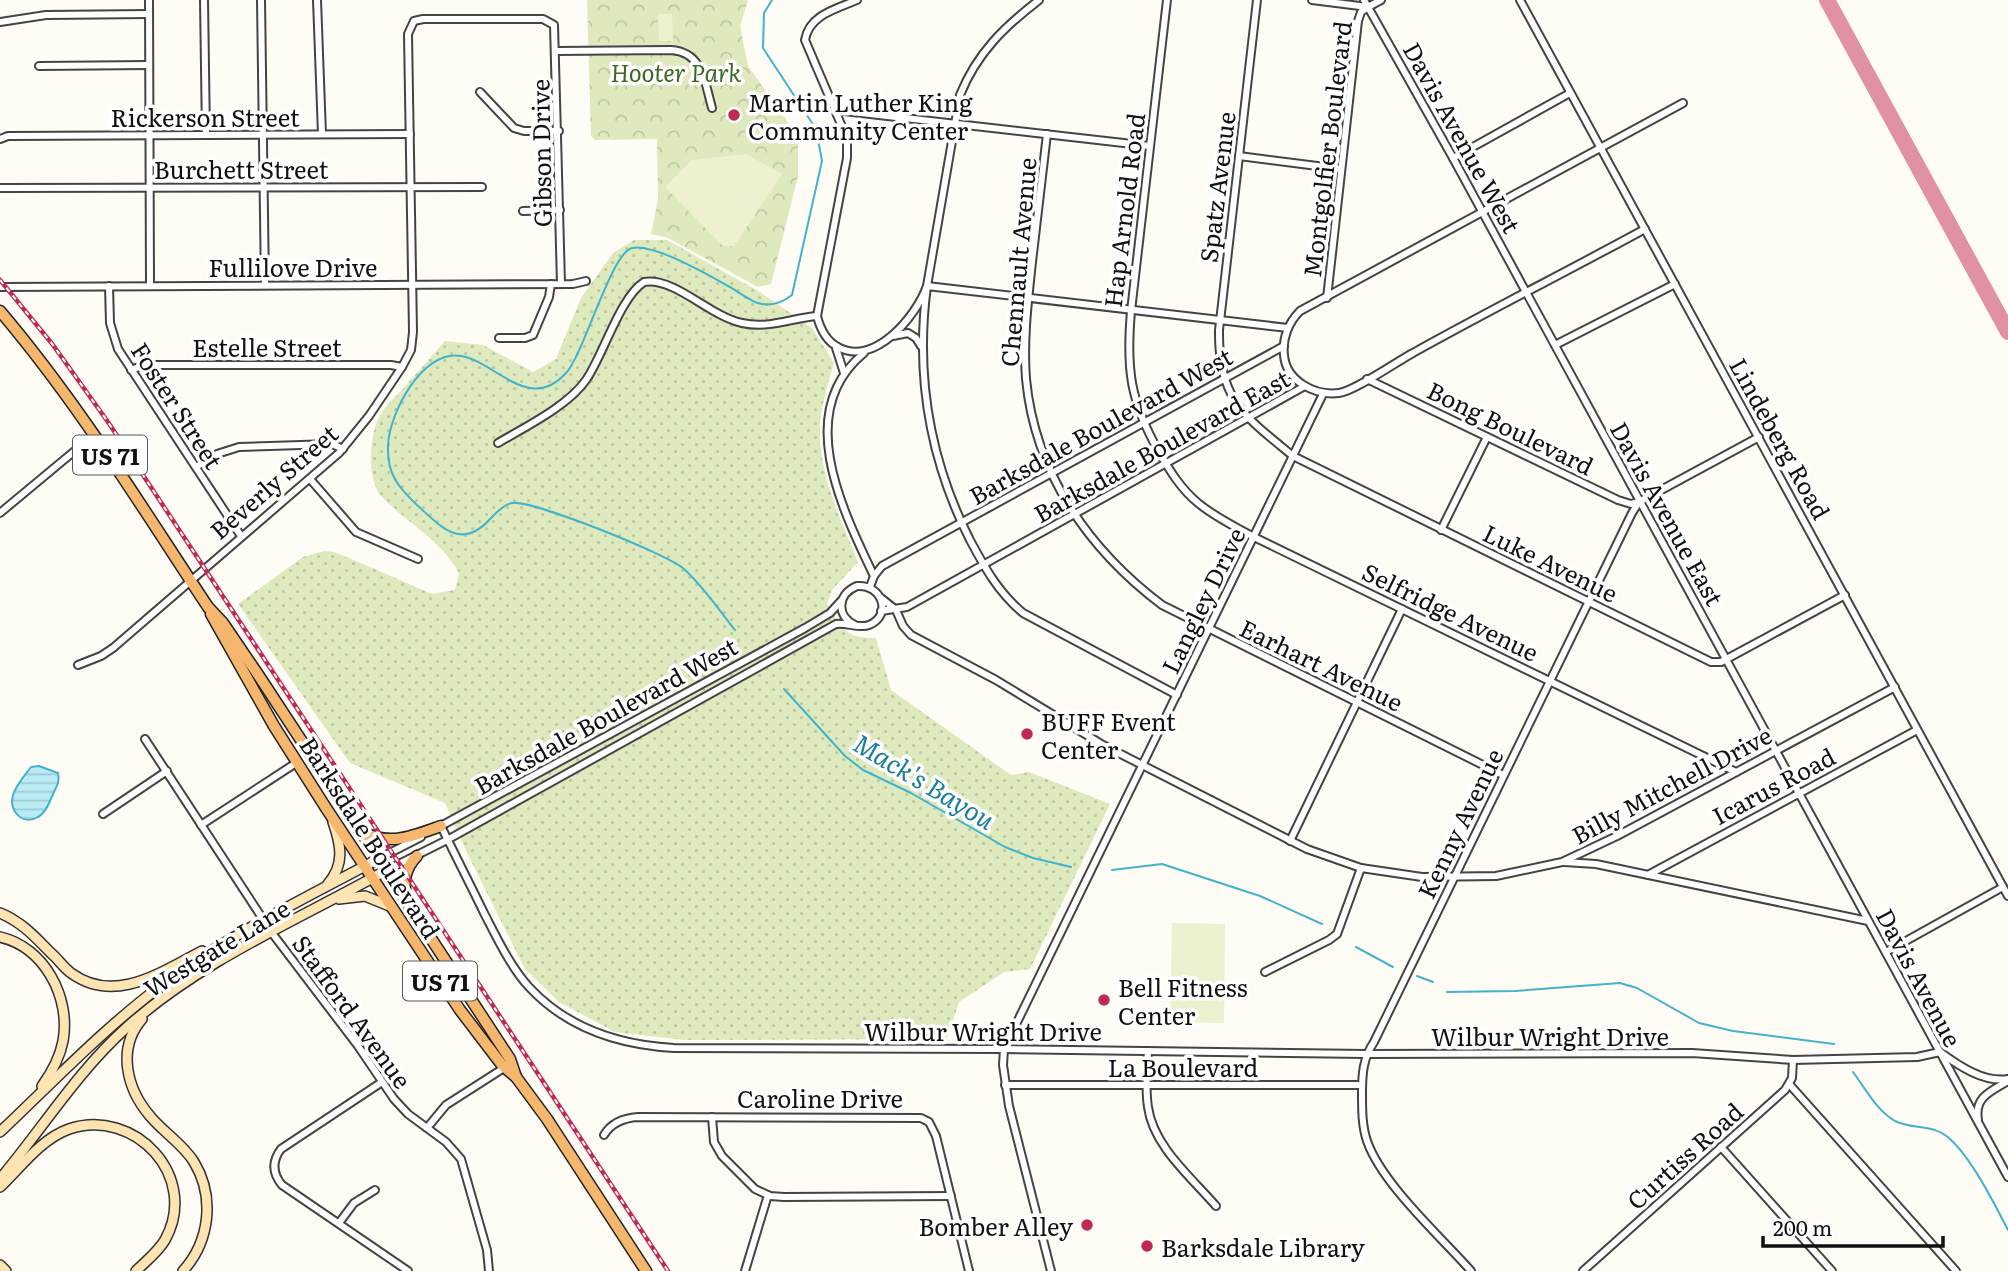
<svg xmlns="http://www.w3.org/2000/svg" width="2008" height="1271" viewBox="0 0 2008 1271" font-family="Literata,serif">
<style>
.grass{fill:url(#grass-dots)}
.park{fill:url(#park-crowns)}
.pitch{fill:#edf1d0}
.water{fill:url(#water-rules);stroke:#42b3cb;stroke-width:2}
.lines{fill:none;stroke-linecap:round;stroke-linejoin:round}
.stream{stroke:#42b3cb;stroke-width:2}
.taxiway{stroke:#e092a4;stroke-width:16}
.street-casing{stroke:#444;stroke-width:10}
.secondary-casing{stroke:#333;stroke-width:12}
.primary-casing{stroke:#222;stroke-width:13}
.street{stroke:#fff;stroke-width:6}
.secondary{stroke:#fde4b2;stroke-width:9}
.primary{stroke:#f5b76e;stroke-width:10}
.rail-casing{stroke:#c02a52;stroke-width:4.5}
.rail{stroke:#fff;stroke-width:2;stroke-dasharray:5;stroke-linecap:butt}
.poi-dot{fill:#c02a52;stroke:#fff;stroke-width:2.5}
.labels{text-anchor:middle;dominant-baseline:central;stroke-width:7;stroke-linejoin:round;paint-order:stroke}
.shield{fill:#fff;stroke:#585858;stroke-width:2}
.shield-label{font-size:23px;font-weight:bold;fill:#111}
.park-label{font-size:24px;font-style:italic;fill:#3f6921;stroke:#fff}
.poi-label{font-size:24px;fill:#111;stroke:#fff;text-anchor:start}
.street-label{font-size:24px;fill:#111;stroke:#fff}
.water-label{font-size:26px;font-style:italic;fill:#1a7e9b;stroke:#fff}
</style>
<defs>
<pattern id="grass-dots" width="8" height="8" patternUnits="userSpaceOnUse" patternTransform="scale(1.75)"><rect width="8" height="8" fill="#deeabe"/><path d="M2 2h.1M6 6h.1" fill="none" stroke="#bdc8a2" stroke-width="1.8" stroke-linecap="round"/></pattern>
<pattern id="park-crowns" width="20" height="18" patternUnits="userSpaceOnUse" patternTransform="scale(1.75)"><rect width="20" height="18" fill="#deeabe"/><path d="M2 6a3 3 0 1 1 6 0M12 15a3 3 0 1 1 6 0" fill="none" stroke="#bdc8a2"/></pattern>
<pattern id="water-rules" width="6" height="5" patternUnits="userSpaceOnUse" patternTransform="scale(1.75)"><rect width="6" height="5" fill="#baecf5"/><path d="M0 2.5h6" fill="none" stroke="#9fc9d1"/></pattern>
</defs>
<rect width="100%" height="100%" fill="#fffbf5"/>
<path class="grass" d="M 634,240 L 667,240 L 760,292 L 812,328 L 834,363 C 827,387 819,412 820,437 C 821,479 843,524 858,562 L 832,590 L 827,604 C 843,629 844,638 876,638 L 891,690 L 1011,775 L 1029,772 L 1110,804 L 1030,969 L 1004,972 L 959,1002 L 947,1039 L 684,1040 L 615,1032 L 559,1002 L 525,969 L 467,853 L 445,803 L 350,763 L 238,604 L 303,557 L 324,551 L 334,552 L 361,563 L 432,594 L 455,590 L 459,573 C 441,540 407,523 382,497 C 366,481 369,432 381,414 C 386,405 395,397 402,390 C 416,373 431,357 445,341 L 483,345 L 533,372 L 556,359 L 581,298 L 613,253 Z"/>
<polygon class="park" points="587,0 748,0 740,26 748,66 785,118 798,139 798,176 771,284 758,287 668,238 651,234 658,199 657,139 595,140 591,136"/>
<g class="pitch">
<polygon points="658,14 672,14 673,41 659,41"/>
<polygon points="746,154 782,174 734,246 723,246 665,187 692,160"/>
<polygon points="1172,923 1225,924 1224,1023 1170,1022"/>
</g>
<path class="water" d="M 39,766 L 58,773 C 60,781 57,786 53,794 C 50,801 46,813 38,817 C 23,826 8,811 13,795 C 16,785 25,775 31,767 Z"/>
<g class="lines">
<g class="stream">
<path d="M 735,630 C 719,610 703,586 684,569 C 667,554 533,500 512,503 C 504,504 496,513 491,518 C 462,551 442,528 417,505 C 398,487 387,474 388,446 C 389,414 422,349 461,356 C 495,361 529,414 566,373 C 584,354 611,253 632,248 C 654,243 710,276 730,287 C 739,292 752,303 762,304 C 773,306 783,302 792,295 L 822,161 L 816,129 L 763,48 L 764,13 L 772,0"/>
<polyline points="784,689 845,756 863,770 911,793 1005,847 1033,858 1071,867"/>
<polyline points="1112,870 1162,864 1260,896 1322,924"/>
<polyline points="1356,947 1393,967"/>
<polyline points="1417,976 1433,982"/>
<polyline points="1447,992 1515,991 1620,983 1637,988 1699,1023 1733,1031 1834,1044"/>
<path d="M 1853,1072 C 1865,1088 1877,1111 1895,1121 C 1913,1130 1933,1123 1950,1139 C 1972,1159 1994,1203 2008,1230"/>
</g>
<polyline class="taxiway" points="1827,0 2008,332"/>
<g class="street-casing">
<g id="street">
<polyline points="149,0 150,285"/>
<polyline points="204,0 206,135"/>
<polyline points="261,0 265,285"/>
<polyline points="317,0 322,134"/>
<path d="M 857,0 C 836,9 809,15 805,40 L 843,129 L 847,143 L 847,158 L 817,316 C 820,328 826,341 838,347 C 874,367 916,317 927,286 L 960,95 C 977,53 1004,27 1039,0"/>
<path d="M 1167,0 L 1131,311 C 1126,369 1130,401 1159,452 C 1170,471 1181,489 1198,503 C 1215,517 1235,527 1254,537 L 1736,772"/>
<path d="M 1257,0 L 1219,330 C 1218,399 1243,415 1293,456 L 1711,662 L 1721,662 L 1845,595"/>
<polyline points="1312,0 1368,7 1381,0"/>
<polyline points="1364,0 1453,158 2008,1177"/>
<polyline points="1520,0 2008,896"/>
<polyline points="0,22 46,15 149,14"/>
<path d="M 557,51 L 671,50 C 703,52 705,83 712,108"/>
<polyline points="39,66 149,65"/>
<polyline points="480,92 514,128 524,131 559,131"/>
<polyline points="835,110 1150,146"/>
<path d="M 1047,134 C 1042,177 1037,219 1032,262 C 1028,300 1023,340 1026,379 C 1035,473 1088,549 1162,605 L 1503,775"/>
<polyline points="0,139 8,136 410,134"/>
<polyline points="1239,156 1341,169"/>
<polyline points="1453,158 1570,93"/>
<polyline points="0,188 482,187"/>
<polyline points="523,211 560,210"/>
<path d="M 1645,229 C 1568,271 1490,310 1413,353 C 1396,362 1355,391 1339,393 C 1315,396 1286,381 1284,355 C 1282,338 1289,322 1300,311 L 1683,103"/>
<polyline points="109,286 110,323 118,349 241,536"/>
<polyline points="0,287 573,284 586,281"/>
<polyline points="1327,298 1358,21 1361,12 1368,7"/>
<polyline points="893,336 908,333 916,338 921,346"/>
<polyline points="499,338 525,338 533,335 549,297 551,284"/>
<polyline points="1555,345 1675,284"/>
<polyline points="836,348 844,373"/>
<path d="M 864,353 C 793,411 842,509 874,576"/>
<polyline points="131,370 144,365 391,365 402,367"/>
<polyline points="1367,379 1618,500 1631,504 1639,502"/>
<path d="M 498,443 C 525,427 568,406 586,380 C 603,356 620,297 644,282 C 675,277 709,316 742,323 C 769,329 791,318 817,316"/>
<polyline points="196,467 217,454 239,447 332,444 343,449"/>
<polyline points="310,479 356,532 418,559"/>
<polyline points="0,513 95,434"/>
<polyline points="1441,530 1487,437"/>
<polyline points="870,587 874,576 882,566 1284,346"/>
<polyline points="881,598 896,610 903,626 911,635 996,680 1103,745 1307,849 1361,868 1422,877 1496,876 1562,862 1617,836 1895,687"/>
<polyline points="881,611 907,607 1305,386"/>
<polyline points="78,665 101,656 113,648 339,453 369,416 402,367 411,350 413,332 408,34 414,21 423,19 543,19 554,25 561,284"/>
<path d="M 1177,695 L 1023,613 C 998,592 985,568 970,540 C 929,459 915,376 927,286 L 1288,328"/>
<polyline points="145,739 272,933 358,1046 394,1099 408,1114 446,1142 461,1159 487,1250 489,1271"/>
<polyline points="103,814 167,771"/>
<polyline points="201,825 296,763"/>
<path d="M 441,826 C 455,855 470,884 484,913 C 497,938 510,966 529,987 C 567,1028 620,1045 674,1048 L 1004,1049 L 1366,1054 L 1692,1053 L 1793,1060 L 1917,1057 L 1940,1052 C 1959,1066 1984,1083 2008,1079"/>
<polyline points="439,827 805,628 830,613 841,601"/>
<polyline points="1290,841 1402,609"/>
<polyline points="378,859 421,837"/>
<polyline points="1564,862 1596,864 1868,921"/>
<path d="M 385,871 L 447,840 L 836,624 C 846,622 859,629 869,625 C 893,615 882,584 857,586 C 837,594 836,616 855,625"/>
<polyline points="1648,875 1917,730"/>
<polyline points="1886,952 2003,887"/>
<polyline points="1265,972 1329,940 1337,934 1361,868"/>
<path d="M 1148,1051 C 1147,1069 1145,1089 1148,1107 C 1153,1146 1192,1178 1216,1206"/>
<path d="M 382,1082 L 281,1149 C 272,1161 272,1173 282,1185 L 408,1271"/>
<polyline points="1005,1085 1362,1085"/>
<polyline points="1790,1085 1956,1271"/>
<polyline points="712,1117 714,1142 722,1156 755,1189 770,1196 784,1197 951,1196"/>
<path d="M 1978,1120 C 1974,1097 1991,1091 2008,1081"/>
<polyline points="427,1128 446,1105 507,1066"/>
<path d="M 604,1135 C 611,1123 624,1118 638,1117 L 921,1118 L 929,1122 L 936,1136 L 969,1271"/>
<polyline points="1721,1147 1832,1271"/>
<polyline points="339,1223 354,1203 375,1190"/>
<polyline points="745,1271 768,1195"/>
<polyline points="1051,1271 1009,1106 1003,1065 1004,1049 1323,394"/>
<path d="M 1471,1271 C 1440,1236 1382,1184 1367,1141 C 1362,1126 1362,1110 1362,1093 C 1362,1074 1363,1058 1374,1042 L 1632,513 L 1639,502 L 1759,437"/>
<polyline points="1583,1271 1785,1090 1792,1078 1793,1060"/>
</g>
</g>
<g class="secondary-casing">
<g id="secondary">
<path d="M 328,884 C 345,864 341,845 333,822"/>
<polyline points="339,899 365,896 392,907"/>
<path d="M 0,913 C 22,922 35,937 51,953 C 58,959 63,967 71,973 C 115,1005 161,972 202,951"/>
<path d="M 0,937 C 44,947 71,997 63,1041 C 60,1057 52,1072 42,1086"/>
<path d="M 142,1019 C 117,1048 126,1088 150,1116 C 163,1132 183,1144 194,1162 C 215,1197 210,1241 183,1271"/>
<path d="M 0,1132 C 54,1081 106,1026 166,982 C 232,933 306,898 378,859"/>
<path d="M 0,1179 C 42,1129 77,1072 126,1028 C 201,960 298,920 385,871"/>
<path d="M 0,1187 C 21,1167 41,1139 69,1129 C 135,1107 200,1177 165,1240 C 158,1252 146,1261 136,1271"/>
<polyline points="0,1265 6,1271"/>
</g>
</g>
<g class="primary-casing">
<g id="primary">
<path d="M 0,311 C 79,404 141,506 208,607 L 223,623 L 259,676 L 510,1059 L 516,1077"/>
<polyline points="211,614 274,726 326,808 460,1010 502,1065 516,1077 547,1119 646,1271"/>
<path d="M 361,831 C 389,847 413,836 441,826"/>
<path d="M 407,899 C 402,882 405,868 417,856"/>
</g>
</g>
<use href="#street" class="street"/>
<use href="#secondary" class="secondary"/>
<use href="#primary" class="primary"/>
<g class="rail-casing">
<polyline id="rail" points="0,280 53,345 108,422 668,1271"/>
</g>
<use href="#rail" class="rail"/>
</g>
<g class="poi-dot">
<circle cx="734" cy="115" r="7"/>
<circle cx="1027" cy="734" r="7"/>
<circle cx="1104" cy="1000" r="7"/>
<circle cx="1087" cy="1225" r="7"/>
<circle cx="1147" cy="1246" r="7"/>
</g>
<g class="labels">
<g class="shield">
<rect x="73" y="435.5" width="74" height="39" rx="5"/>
<rect x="403" y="961.5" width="74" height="39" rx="5"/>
</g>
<g class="shield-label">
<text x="110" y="455">US 71</text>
<text x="440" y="981">US 71</text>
</g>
<g class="park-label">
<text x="676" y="71">Hooter Park</text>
</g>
<g class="poi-label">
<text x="748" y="101">Martin Luther King<tspan x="748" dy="28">Community Center</tspan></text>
<text x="1041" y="720">BUFF Event<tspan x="1041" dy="28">Center</tspan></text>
<text x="1118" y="986">Bell Fitness<tspan x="1118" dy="28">Center</tspan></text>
<text x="1073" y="1225" text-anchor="end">Bomber Alley</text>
<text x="1161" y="1246">Barksdale Library</text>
</g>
<g class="street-label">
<text x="205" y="116">Rickerson Street</text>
<text transform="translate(1463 137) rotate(61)">Davis Avenue West</text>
<text transform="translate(1326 149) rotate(-83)">Montgolfier Boulevard</text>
<text transform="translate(540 153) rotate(-91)">Gibson Drive</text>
<text x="241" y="168">Burchett Street</text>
<text transform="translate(1216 187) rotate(-83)">Spatz Avenue</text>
<text transform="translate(1123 210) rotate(-83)">Hap Arnold Road</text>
<text transform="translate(1017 262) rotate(-85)">Chennault Avenue</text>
<text x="293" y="266">Fullilove Drive</text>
<text x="267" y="346">Estelle Street</text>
<text transform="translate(178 405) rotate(57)">Foster Street</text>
<text transform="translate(1100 425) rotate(-29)">Barksdale Boulevard West</text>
<text transform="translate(1511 427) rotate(26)">Bong Boulevard</text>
<text transform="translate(1781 438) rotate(61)">Lindeberg Road</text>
<text transform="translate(1161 445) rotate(-29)">Barksdale Boulevard East</text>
<text transform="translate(273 481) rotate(-41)">Beverly Street</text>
<text transform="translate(1668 513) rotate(61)">Davis Avenue East</text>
<text transform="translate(1551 562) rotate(26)">Luke Avenue</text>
<text transform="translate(1202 600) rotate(-64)">Langley Drive</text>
<text transform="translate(1451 611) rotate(26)">Selfridge Avenue</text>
<text transform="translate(1322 664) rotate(26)">Earhart Avenue</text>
<text transform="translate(605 715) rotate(-29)">Barksdale Boulevard West</text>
<text transform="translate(1671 784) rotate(-28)">Billy Mitchell Drive</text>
<text transform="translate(1773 785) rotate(-28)">Icarus Road</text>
<text transform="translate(1459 823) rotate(-64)">Kenny Avenue</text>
<text transform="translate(371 837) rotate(57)">Barksdale Boulevard</text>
<text transform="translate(216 947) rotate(-31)">Westgate Lane</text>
<text transform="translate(1920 977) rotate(62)">Davis Avenue</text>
<text transform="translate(353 1011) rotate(54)">Stafford Avenue</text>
<text x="983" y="1030">Wilbur Wright Drive</text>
<text x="1550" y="1035">Wilbur Wright Drive</text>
<text x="1183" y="1066">La Boulevard</text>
<text x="820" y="1097">Caroline Drive</text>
<text transform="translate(1684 1155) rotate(-42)">Curtiss Road</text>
</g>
<g class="water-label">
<text transform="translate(925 780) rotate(31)">Mack's Bayou</text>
</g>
</g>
<path d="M1763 1236v10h180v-10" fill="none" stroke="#111111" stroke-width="3.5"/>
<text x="1773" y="1236" font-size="21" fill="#111111" stroke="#ffffff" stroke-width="5" paint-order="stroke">200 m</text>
</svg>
